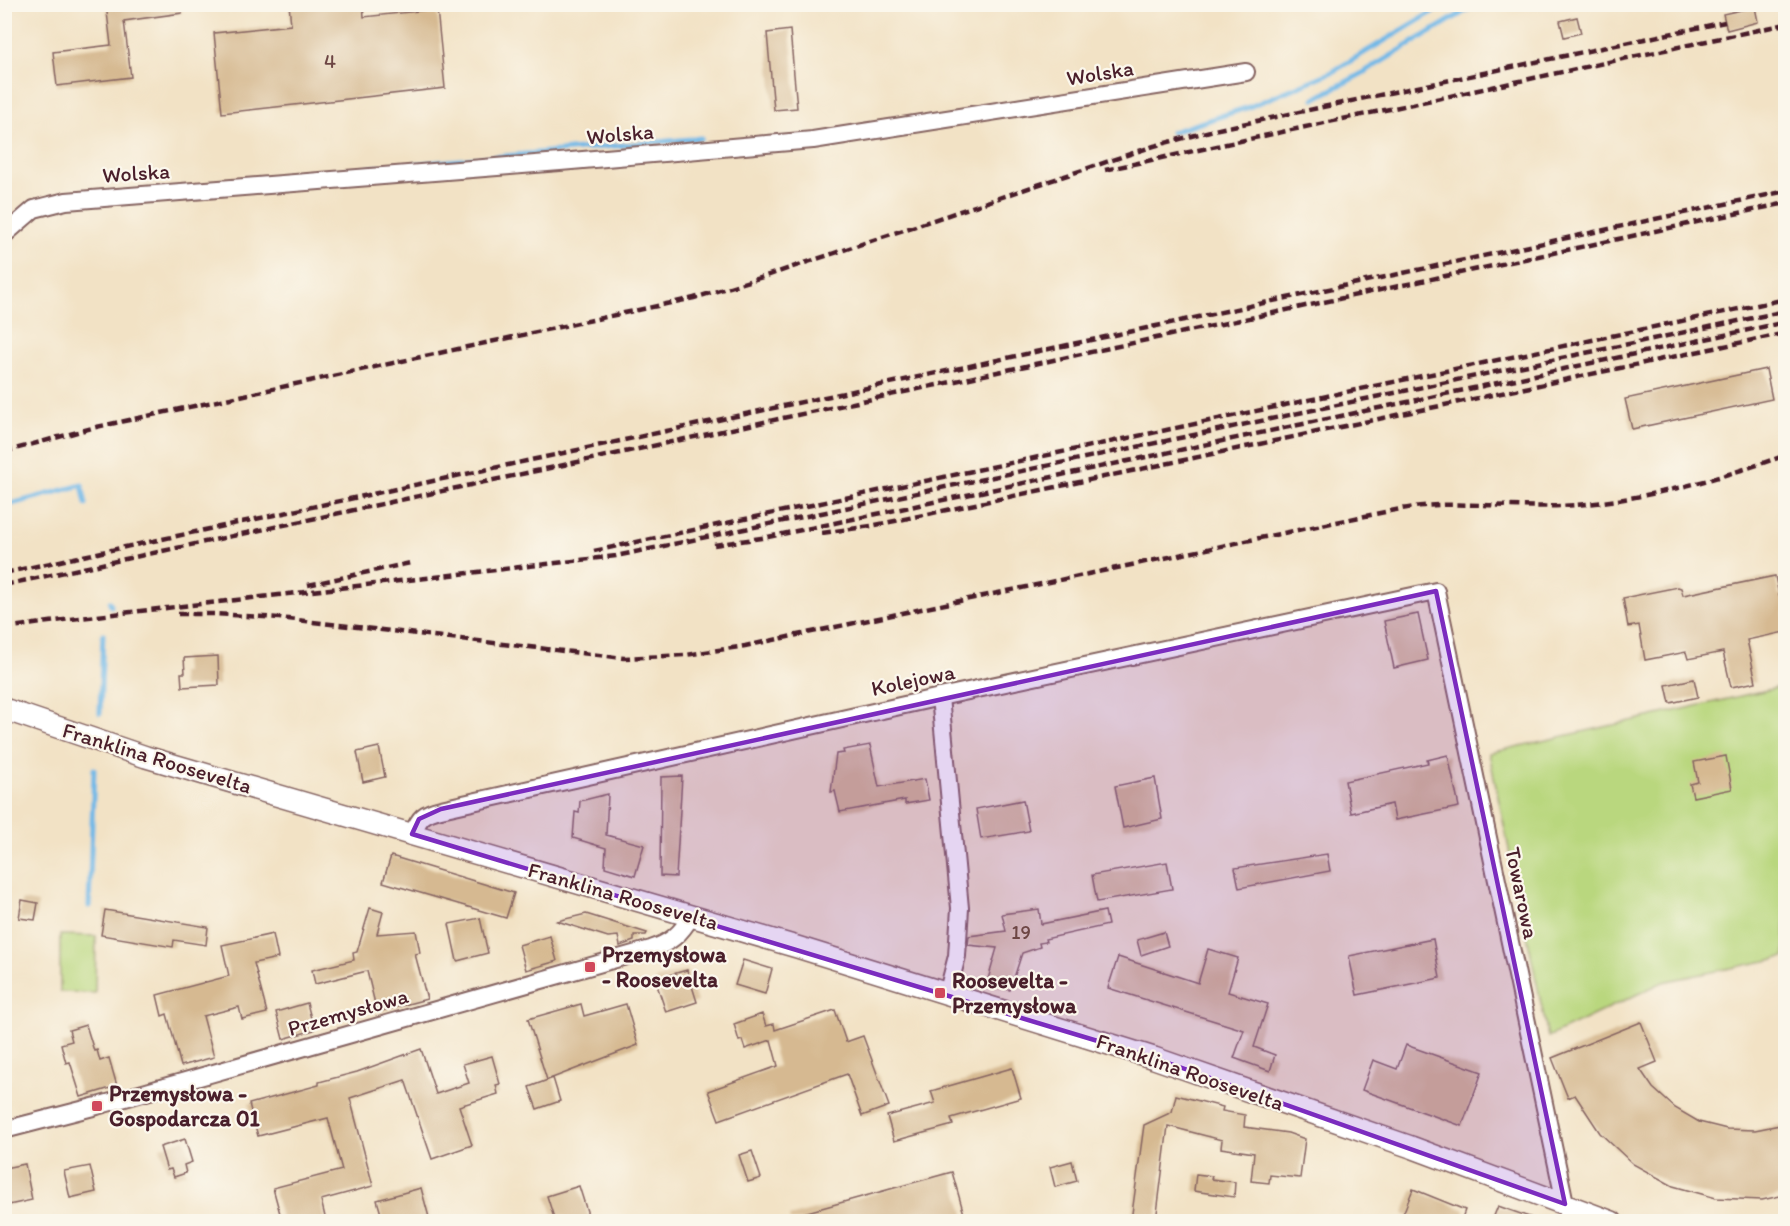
<svg xmlns="http://www.w3.org/2000/svg" width="1790" height="1226" viewBox="0 0 1790 1226" font-family="Itim,sans-serif">
<style>
.grass{fill:#b9d77e;stroke:#827b54;stroke-width:1.5}
.lines{fill:none;stroke-linecap:round;stroke-linejoin:round}
.stream{stroke:#6fb8e7;stroke-width:5}
.building{fill:#d6b991}
.minor-casing{stroke:#856361;stroke-width:20}
.tertiary-casing{stroke:#856361;stroke-width:24}
.minor{stroke:#fff;stroke-width:16}
.tertiary{stroke:#fff;stroke-width:21}
.rail{stroke:#4a1f2b;stroke-width:4.5;stroke-dasharray:9 4.5;stroke-linecap:butt}
.marked{fill:#7b2cbf;fill-opacity:0.2;stroke:#7b2cbf;stroke-width:4.5;stroke-linejoin:round}
.poi-dot{fill:#d1495b;stroke:#fbf7ec;stroke-width:2}
.labels{text-anchor:middle;dominant-baseline:central;stroke-width:4.5;stroke-linejoin:round;paint-order:stroke}
.number-label{font-size:20px;fill:#6d4644}
.street-label{font-size:22px;fill:#4a1f2b;stroke:#fbf7ec}
.poi-label{font-size:22px;font-weight:bold;fill:#4a1f2b;stroke:#fbf7ec;text-anchor:start}
</style>
<rect width="100%" height="100%" fill="#fbf7ec"/>
<filter id="ink" filterUnits="userSpaceOnUse"><feTurbulence type="fractalNoise" baseFrequency=".0167" numOctaves="2"/><feDisplacementMap in="SourceGraphic" scale="12" xChannelSelector="R" yChannelSelector="G"/><feConvolveMatrix kernelMatrix="1 2 1 2 8 2 1 2 1" color-interpolation-filters="sRGB"/></filter>
<filter id="wash" filterUnits="userSpaceOnUse"><feTurbulence type="fractalNoise" baseFrequency=".008" numOctaves="4" result="noise"/><feDisplacementMap in="SourceGraphic" scale="24" xChannelSelector="R" yChannelSelector="G"/><feGaussianBlur stdDeviation="1.35" result="paint"/><feColorMatrix in="noise" values="0 0 0 0 0 0 0 0 0 0 0 0 0 0 0 0 0 1.4 0 .05"/><feComposite in="paint" operator="in"/></filter>
<g filter="url(#wash)">
<rect width="100%" height="100%" fill="#f2e2c5"/>
<g class="grass">
<polygon points="1785,686 1785,957 1663,982 1548,1037 1489,753"/>
<polygon points="60,935 96,936 95,993 60,992"/>
</g>
<g class="lines">
<g class="stream">
<polyline points="1314,99 1361,74 1477,4"/>
<polyline points="1172,132 1249,107 1332,72 1446,4"/>
<polyline points="318,173 701,138"/>
<polyline points="4,506 82,485 86,504"/>
<polyline points="110,602 111,606"/>
<polyline points="100,713 103,634"/>
<polyline points="89,906 94,769"/>
</g>
</g>
<g id="blocks">
<g class="building">
<polygon points="106,4 181,4 182,13 124,21 131,77 57,86 53,52 111,45"/>
<polygon points="289,4 363,4 364,17 437,9 445,88 222,113 214,33 291,25"/>
<polygon points="1755,7 1758,22 1727,30 1723,14"/>
<polygon points="1577,17 1581,33 1564,37 1560,21"/>
<polygon points="790,30 797,108 774,110 767,33"/>
<polygon points="1766,369 1772,399 1632,429 1625,399"/>
<polygon points="1775,576 1779,595 1785,594 1785,632 1747,640 1756,682 1731,687 1723,652 1688,659 1686,652 1645,660 1639,625 1628,627 1623,598 1678,587 1681,588 1683,595"/>
<polygon points="1418,614 1428,660 1394,668 1384,621"/>
<polygon points="218,656 219,685 182,687 181,673 185,673 184,658"/>
<polygon points="1694,679 1698,697 1670,703 1666,685"/>
<polygon points="870,745 879,787 925,779 929,800 905,804 905,800 840,812 835,791 831,792 836,754 844,753 843,750"/>
<polygon points="379,747 385,777 363,782 357,752"/>
<polygon points="1448,755 1459,807 1395,820 1392,804 1351,813 1345,781 1428,763 1427,760"/>
<polygon points="1726,756 1732,789 1693,797 1690,784 1698,782 1694,762"/>
<polygon points="682,776 676,877 660,876 661,777"/>
<polygon points="1155,778 1162,819 1123,828 1115,786"/>
<polygon points="608,794 606,835 644,845 635,876 605,867 606,848 573,838 575,812 579,813 580,801"/>
<polygon points="1023,800 1029,831 981,839 976,809"/>
<polygon points="1327,854 1330,871 1239,888 1235,868"/>
<polygon points="391,856 514,893 506,918 383,882"/>
<polygon points="1167,862 1172,889 1097,902 1092,875"/>
<polygon points="22,900 38,903 35,920 19,918"/>
<polygon points="370,908 383,912 377,934 416,931 420,953 415,954 427,999 377,1012 367,971 315,984 312,970 354,960 353,953 357,952"/>
<polygon points="1039,909 1041,924 1105,911 1108,925 1045,939 1046,942 1039,943 1040,947 1022,953 1010,990 987,983 997,948 968,945 969,936 1006,931 1002,914"/>
<polygon points="105,910 208,927 206,945 174,940 173,947 101,935"/>
<polygon points="586,914 647,933 646,935 634,935 634,941 620,946 618,936 608,937 557,921"/>
<polygon points="480,918 488,953 457,961 449,924"/>
<polygon points="1164,932 1168,946 1141,955 1137,940"/>
<polygon points="273,934 278,958 254,963 267,1013 242,1019 239,1007 203,1016 214,1057 181,1066 167,1014 162,1016 157,995 229,976 222,945"/>
<polygon points="550,936 557,961 526,970 519,945"/>
<polygon points="1433,939 1440,978 1357,995 1349,956"/>
<polygon points="1208,949 1238,958 1228,992 1268,1004 1254,1047 1275,1055 1270,1071 1234,1058 1244,1030 1108,988 1118,957 1198,983"/>
<polygon points="743,960 772,969 765,994 735,985"/>
<polygon points="687,970 697,1002 666,1012 655,979"/>
<polygon points="307,1003 314,1030 283,1039 276,1012"/>
<polygon points="581,1004 584,1016 626,1004 638,1045 547,1080 528,1019"/>
<polygon points="835,1010 846,1042 863,1036 889,1106 862,1116 847,1074 719,1120 708,1091 778,1066 771,1040 745,1049 742,1040 739,1041 734,1024 762,1014 766,1026 774,1024 775,1030"/>
<polygon points="1641,1022 1657,1062 1640,1069 1653,1088 1675,1108 1699,1122 1727,1129 1755,1130 1785,1124 1785,1195 1762,1200 1716,1198 1673,1186 1633,1164 1600,1133 1575,1095 1568,1098 1552,1058"/>
<polygon points="86,1025 94,1051 97,1050 100,1061 109,1058 117,1086 81,1097 70,1062 66,1063 61,1044 72,1041 69,1030"/>
<polygon points="1406,1045 1482,1072 1462,1126 1362,1090 1373,1060 1397,1069"/>
<polygon points="421,1049 436,1094 469,1083 463,1064 492,1056 500,1084 496,1085 498,1094 459,1106 472,1145 432,1159 405,1080 350,1098 373,1186 321,1200 326,1221 282,1221 273,1188 342,1170 328,1118 258,1136 249,1104 319,1085 319,1082 357,1072"/>
<polygon points="1012,1068 1021,1098 951,1118 953,1125 894,1141 887,1116 935,1103 931,1091"/>
<polygon points="553,1078 560,1101 537,1109 529,1087"/>
<polygon points="1176,1095 1223,1107 1222,1111 1245,1115 1244,1127 1288,1133 1305,1139 1300,1178 1270,1175 1269,1183 1251,1181 1254,1153 1221,1148 1222,1140 1168,1126 1156,1221 1131,1221 1144,1125 1172,1112"/>
<polygon points="185,1139 192,1162 184,1165 186,1173 174,1177 171,1169 167,1170 160,1147"/>
<polygon points="752,1151 761,1178 748,1182 739,1155"/>
<polygon points="1072,1161 1077,1181 1055,1187 1050,1167"/>
<polygon points="25,1164 32,1200 4,1206 4,1168"/>
<polygon points="90,1166 96,1192 70,1198 64,1171"/>
<polygon points="952,1172 966,1221 790,1221 789,1217"/>
<polygon points="1196,1174 1212,1176 1211,1179 1235,1182 1234,1197 1194,1191"/>
<polygon points="579,1186 590,1221 555,1221 547,1196"/>
<polygon points="421,1188 430,1221 383,1221 377,1200"/>
<polygon points="1413,1189 1465,1210 1461,1221 1408,1221 1410,1217 1403,1214"/>
<polygon points="1498,1206 1535,1219 1535,1221 1492,1221"/>
</g>
</g>
</g>
<g filter="url(#ink)">
<use href="#blocks" fill-opacity="0" stroke="#856361" stroke-width="1.5"/>
<g class="lines">
<g class="minor-casing">
<g id="minor">
<polyline points="4,235 34,209 66,201 560,162 813,140 1246,72"/>
<polyline points="940,697 960,908 957,956 947,995"/>
<path d="M 412,834 C 420,817 423,813 441,809 L 940,697 L 1436,591 L 1569,1222"/>
<path d="M 4,1130 L 97,1106 L 651,949 C 670,943 681,934 691,916"/>
</g>
</g>
<g class="tertiary-casing">
<polyline id="tertiary" points="4,709 146,757 797,947 1154,1058 1411,1147 1612,1222"/>
</g>
<use href="#minor" class="minor"/>
<use href="#tertiary" class="tertiary"/>
<g class="rail">
<polyline points="1105,170 1786,24"/>
<polyline points="4,452 92,428 694,298 769,275 1154,146 1214,130 1725,22"/>
<polyline points="822,533 871,526 1786,333"/>
<polyline points="714,545 768,537 1786,322"/>
<polyline points="594,551 1786,299"/>
<polyline points="4,573 1786,191"/>
<polyline points="4,585 1786,203"/>
<polyline points="308,585 410,563"/>
<path d="M 178,614 L 215,614 L 279,618 L 624,658 L 686,655 L 745,646 L 1360,517 C 1381,513 1402,508 1423,506 C 1469,502 1514,508 1560,506 C 1637,502 1713,481 1786,455"/>
<polyline points="4,628 71,619 616,556 1786,311"/>
</g>
</g>
</g>
<path class="marked" d="M 1436,591 L 1565,1204 L 1154,1058 L 412,834 L 419,819 L 441,809 Z"/>
<g class="poi-dot">
<rect x="584" y="961" width="12" height="12" rx="3"/>
<rect x="934" y="987" width="12" height="12" rx="3"/>
<rect x="91" y="1100" width="12" height="12" rx="3"/>
</g>
<g class="labels">
<g class="number-label">
<text x="330" y="61">4</text>
<text x="1021" y="932">19</text>
</g>
<g class="street-label">
<text transform="translate(1100 73) rotate(-9)">Wolska</text>
<text transform="translate(620 134) rotate(-5)">Wolska</text>
<text transform="translate(136 173) rotate(-4)">Wolska</text>
<text transform="translate(913 680) rotate(-12)">Kolejowa</text>
<text transform="translate(157 758) rotate(17)">Franklina Roosevelta</text>
<text transform="translate(1522 893) rotate(78)">Towarowa</text>
<text transform="translate(623 896) rotate(16)">Franklina Roosevelta</text>
<text transform="translate(348 1012) rotate(-16)">Przemysłowa</text>
<text transform="translate(1190 1072) rotate(19)">Franklina Roosevelta</text>
</g>
<g class="poi-label">
<text x="602" y="954">Przemysłowa<tspan x="602" dy="25">- Roosevelta</tspan></text>
<text x="952" y="980">Roosevelta -<tspan x="952" dy="25">Przemysłowa</tspan></text>
<text x="109" y="1093">Przemysłowa -<tspan x="109" dy="25">Gospodarcza 01</tspan></text>
</g>
</g>
<rect width="1790" height="1226" fill="none" stroke="#fbf7ec" stroke-width="24"/>
</svg>
